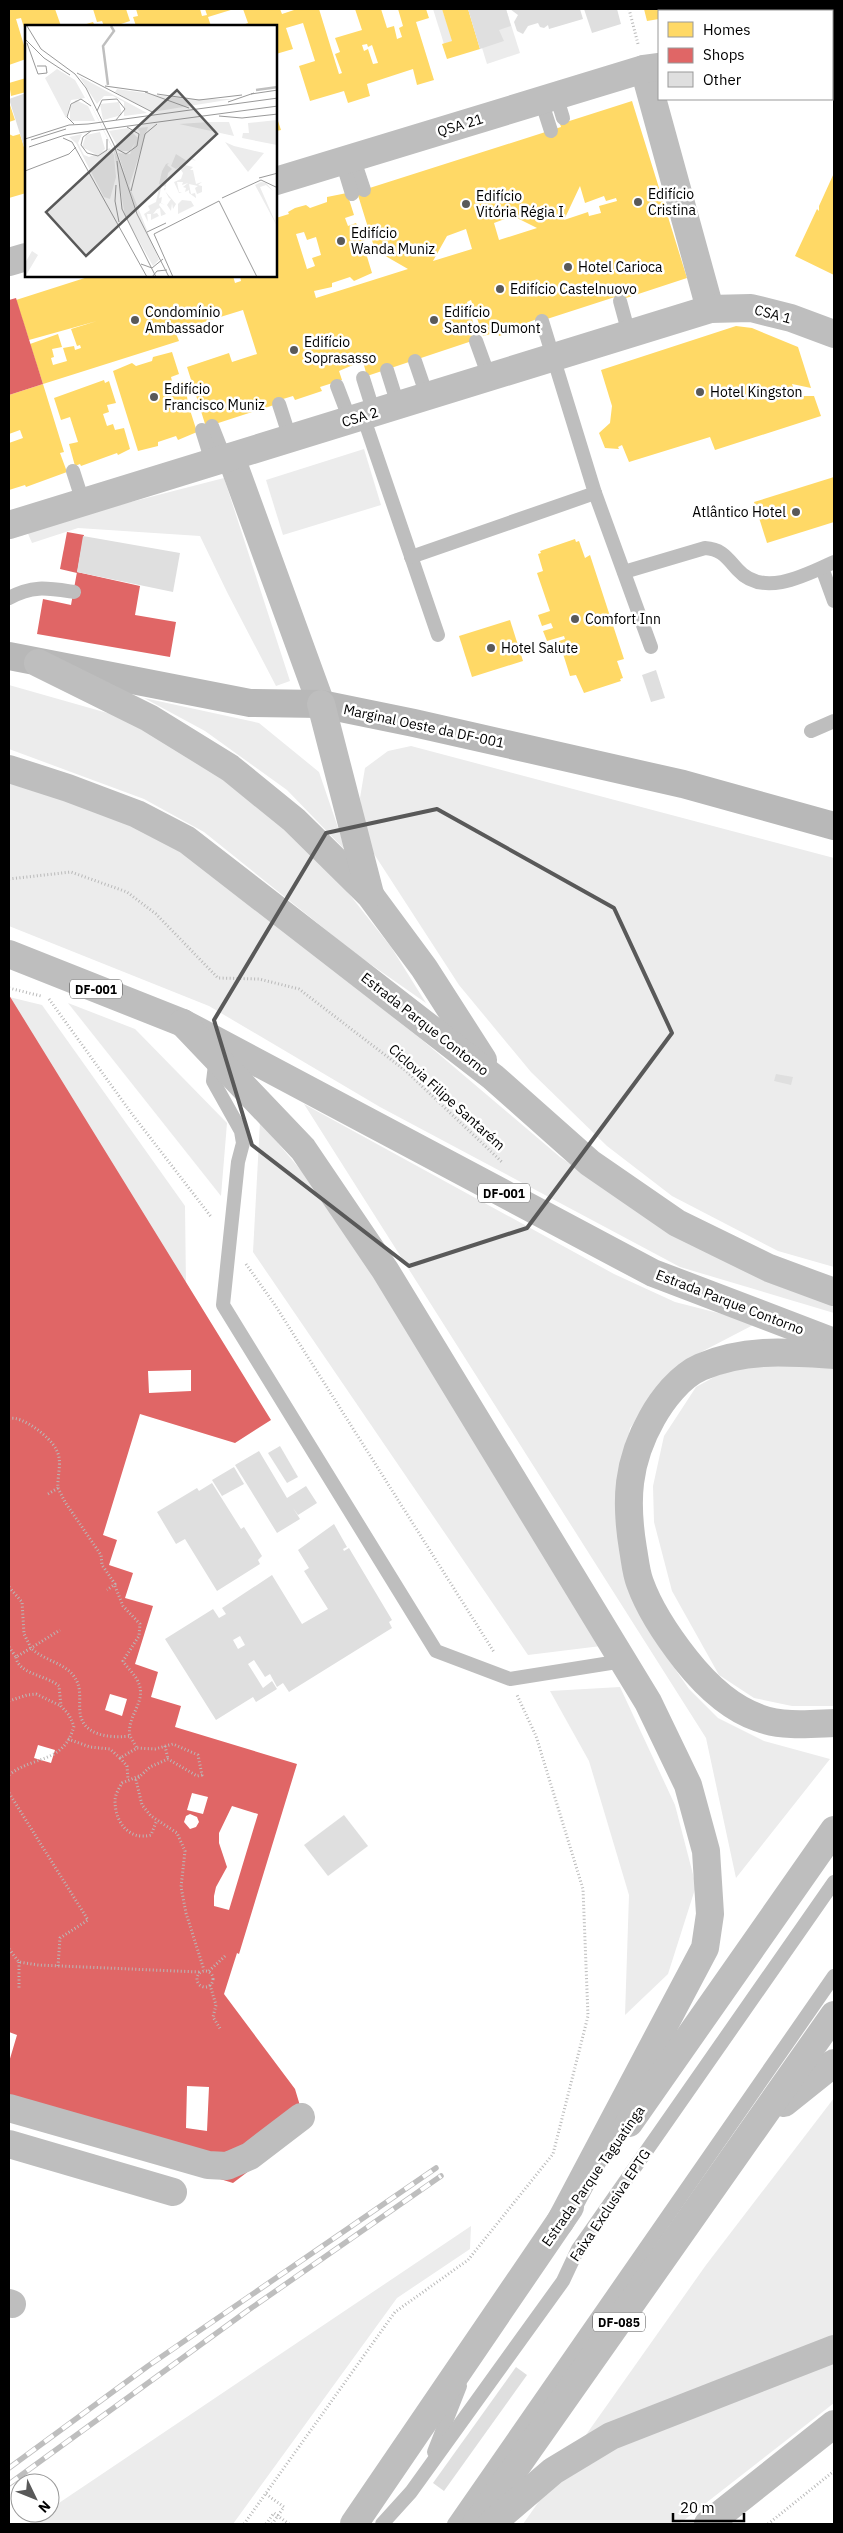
<svg xmlns="http://www.w3.org/2000/svg" width="843" height="2533" viewBox="0 0 843 2533" font-family="'IBM Plex Sans',sans-serif">
<style>
.green{fill:#ececec}
.homes{fill:#ffd966;fill-rule:evenodd}
.shops{fill:#e06666;fill-rule:evenodd}
.building{fill:#dfdfdf;fill-rule:evenodd}
.lines{fill:none;stroke-linecap:round;stroke-linejoin:round}
.path{stroke:#b9b9b9;stroke-width:3;stroke-dasharray:1 2.5;stroke-linecap:butt}
.service{stroke:#bebebe;stroke-width:14}
.minor{stroke:#bebebe;stroke-width:28}
.secondary{stroke:#b8b8b8;stroke-width:28}
.primary{stroke:#bebebe;stroke-width:28}
.trunk{stroke:#bebebe;stroke-width:28}
.motorway{stroke:#bebebe;stroke-width:28}
.rail-casing{stroke:#bebebe;stroke-width:5.5}
.rail{stroke:#fff;stroke-width:4;stroke-dasharray:11;stroke-linecap:butt}
.marked{fill:none;stroke:#595959;stroke-width:4;stroke-linejoin:round}
.poi-dot{fill:#595959;stroke:#fff;stroke-width:2}
.labels{text-anchor:middle;dominant-baseline:central;stroke-width:5;stroke-linejoin:round;paint-order:stroke}
.shield{fill:#fff;stroke:#4c4c4c;stroke-width:1}
.shield-label{font-size:12px;font-weight:bold;fill:#000}
.street-label{font-size:14px;fill:#000;stroke:#fff}
.poi-label{font-size:14px;fill:#000;stroke:#fff;text-anchor:start}
.inset-river{fill:none;stroke:#bfbfbf;stroke-width:2.5}
.inset-road{fill:none;stroke:#999;stroke-width:1}
.view{fill:#595959;fill-opacity:0.15;stroke:#595959;stroke-width:2.5}
.inset-edge{fill:none;stroke:#000;stroke-width:2.5}
</style>
<rect width="100%" height="100%" fill="#fff"/>
<g class="green">
<polygon points="433,9 442,9 453,41 444,44"/>
<polygon points="470,9 506,9 520,53 487,64"/>
<polygon points="364,449 381,505 283,535 266,480"/>
<polygon points="224,478 290,681 276,686 227,592 200,536 78,528 32,543 26,529"/>
<polygon points="9,685 118,716 193,757 260,804 327,866 391,947 426,1003 356,954 204,832 144,799 9,749"/>
<polygon points="144,698 259,723 319,772 346,851 287,790 205,731"/>
<polygon points="411,746 834,858 834,1267 778,1251 672,1196 607,1146 531,1072 459,985 365,840 360,798 365,768 388,751"/>
<polygon points="9,776 140,825 188,856 421,1039 560,1157 689,1244 808,1293 834,1301 834,1313 680,1267 380,1107 209,1006 9,926"/>
<polygon points="9,997 42,1005 185,1206 186,1287 21,1043 9,1029"/>
<polygon points="68,1003 135,1029 227,1123 221,1196"/>
<polygon points="304,1104 614,1274 675,1302 757,1323 680,1363 630,1428 615,1512 631,1593 659,1646 689,1689 718,1718 764,1741 830,1759 736,1878 706,1738"/>
<polygon points="260,1122 310,1181 354,1241 601,1646 528,1655 253,1252"/>
<polygon points="811,1363 834,1369 833,1706 792,1706 754,1698 719,1675 672,1591 654,1522 653,1486 664,1436 696,1387 716,1376 739,1368"/>
<polygon points="620,1687 675,1805 696,1886 668,1974 625,2015 629,1895 589,1761 550,1691"/>
<polygon points="834,2098 834,2403 679,2524 523,2524 706,2265"/>
<polygon points="471,2226 470,2249 397,2298 233,2524 28,2524 45,2513 50,2513 50,2509"/>
</g>
<g class="homes">
<polygon points="9,9 55,9 61,26 26,26 26,34 21,18 16,19 26,52 26,59 9,65"/>
<polygon points="93,9 126,9 130,21 115,26 104,26 102,21 97,22"/>
<polygon points="136,9 200,9 202,16 207,15 205,9 234,9 208,17 211,26 136,26 133,17 138,16"/>
<path d="M 243,9 L 280,9 L 282,14 L 297,9 L 319,9 L 339,74 L 342,73 L 335,54 L 340,52 L 335,38 L 362,30 L 355,9 L 381,9 L 387,28 L 394,26 L 397,39 L 402,37 L 399,28 L 403,26 L 398,9 L 426,9 L 429,18 L 416,22 L 434,80 L 417,85 L 413,69 L 367,84 L 370,96 L 348,103 L 344,91 L 310,101 L 299,66 L 315,61 L 303,23 L 286,28 L 293,49 L 276,54 L 276,26 L 240,26 L 248,23 ZM 367,44 L 368,47 L 372,45 L 378,63 L 373,64 L 368,49 L 364,51 L 362,45 Z"/>
<polygon points="442,9 468,9 480,49 447,59 442,44 452,41"/>
<polygon points="644,9 670,9 671,11 659,11 659,19 647,21"/>
<polygon points="93,22 95,26 80,26"/>
<rect x="832" y="69" width="2" height="14"/>
<polygon points="26,78 26,92 11,96 9,83"/>
<path d="M 632,101 L 687,278 L 617,301 L 615,297 L 547,319 L 540,318 L 526,323 L 527,327 L 499,336 L 498,332 L 483,336 L 471,300 L 467,302 L 478,339 L 367,376 L 363,362 L 353,365 L 339,371 L 342,380 L 320,387 L 322,391 L 295,400 L 293,396 L 273,402 L 274,405 L 206,427 L 187,367 L 229,353 L 232,362 L 257,354 L 243,310 L 175,331 L 179,341 L 43,384 L 30,344 L 58,334 L 62,347 L 52,349 L 54,357 L 51,358 L 53,365 L 67,361 L 63,348 L 74,346 L 75,350 L 81,348 L 80,345 L 77,346 L 71,329 L 97,321 L 29,340 L 16,300 L 91,276 L 233,276 L 235,283 L 241,281 L 240,276 L 276,276 L 276,218 L 289,214 L 288,212 L 295,208 L 306,205 L 310,208 L 327,202 L 327,197 L 347,193 L 354,215 L 345,218 L 348,226 L 356,223 L 365,242 L 354,246 L 356,253 L 365,250 L 372,273 L 354,281 L 350,277 L 332,283 L 332,287 L 314,291 L 316,298 L 408,269 L 375,250 L 357,192 L 561,127 L 560,124 ZM 580,186 L 585,203 L 604,196 L 606,201 L 616,198 L 617,201 L 599,206 L 601,213 L 589,216 L 588,212 L 564,220 ZM 513,216 L 537,228 L 499,240 L 494,223 ZM 466,229 L 472,249 L 433,261 L 447,236 ZM 304,232 L 307,240 L 316,237 L 321,255 L 312,258 L 315,266 L 307,269 L 296,234 Z"/>
<polygon points="9,102 15,120 9,122"/>
<polygon points="276,115 281,130 276,131"/>
<polygon points="9,134 13,136 20,134 26,154 26,193 9,198"/>
<polygon points="834,173 834,275 795,256 817,209 819,211 819,206"/>
<polygon points="736,326 752,328 798,347 811,388 792,384 796,396 814,396 821,416 715,450 710,437 629,462 622,445 618,447 619,449 605,448 599,433 610,423 612,406 601,370"/>
<polygon points="172,352 179,374 171,377 173,385 184,382 188,402 181,404 183,412 190,410 197,432 178,440 176,436 158,442 158,446 138,451 113,371 132,363 136,366 152,361 153,357"/>
<polygon points="104,380 105,383 109,381 116,403 107,405 109,412 103,414 107,426 113,424 115,430 124,428 130,449 118,455 117,453 81,466 80,464 75,466 69,444 78,442 70,417 61,420 54,398"/>
<polygon points="43,384 64,452 60,453 67,472 26,487 25,485 9,490 9,443 23,438 20,430 9,434 9,395"/>
<polygon points="834,477 834,522 767,543 754,502"/>
<polygon points="575,539 576,542 579,541 585,558 590,555 624,659 617,661 623,678 620,679 621,681 584,693 576,675 570,676 559,641 565,639 564,636 547,641 543,631 553,628 551,623 542,626 538,615 550,611 537,573 543,571 538,554 541,553 540,551"/>
<polygon points="510,620 523,661 472,677 459,636"/>
<polygon points="37,1686 47,1687 58,1695 63,1704 64,1715 72,1727 59,1739 54,1732 43,1739 23,1743 22,1761 9,1769 9,1695"/>
</g>
<g class="shops">
<polygon points="690,9 706,9 690,11"/>
<polygon points="16,298 43,384 9,395 9,300"/>
<polygon points="67,532 84,535 77,573 60,569"/>
<polygon points="77,572 140,586 135,615 176,622 170,657 37,634 43,599 71,605"/>
<path d="M 9,995 L 271,1420 L 235,1443 L 140,1414 L 103,1535 L 117,1540 L 109,1565 L 133,1573 L 125,1598 L 153,1606 L 135,1664 L 158,1672 L 151,1697 L 181,1706 L 175,1727 L 297,1764 L 239,1954 L 237,1953 L 224,1994 L 295,2089 L 301,2109 L 312,2123 L 233,2183 L 9,2114 L 9,2062 L 17,2035 L 9,2032 ZM 191,1370 L 191,1391 L 149,1393 L 148,1371 ZM 110,1694 L 127,1699 L 122,1716 L 105,1710 ZM 38,1745 L 55,1750 L 51,1763 L 34,1758 ZM 192,1793 L 208,1797 L 203,1814 L 187,1810 ZM 232,1806 L 258,1814 L 229,1910 L 214,1906 L 214,1896 L 216,1887 L 227,1867 L 219,1843 L 219,1833 ZM 190,1814 L 197,1817 L 199,1822 L 196,1827 L 190,1829 L 184,1822 L 186,1816 ZM 187,2086 L 209,2087 L 207,2131 L 186,2128 Z"/>
</g>
<g class="building">
<polygon points="468,9 506,9 511,26 499,30 504,41 480,49"/>
<polygon points="510,9 580,9 583,19 549,29 548,25 544,28 540,27 538,23 528,26 523,34 517,31 514,22 518,15"/>
<polygon points="584,9 617,9 621,24 592,33"/>
<polygon points="26,93 26,153 9,99"/>
<polygon points="83,536 180,553 173,592 77,572"/>
<polygon points="656,670 665,698 651,702 642,675"/>
<polygon points="776,1074 793,1077 791,1085 774,1081"/>
<polygon points="280,1446 298,1477 287,1483 268,1453"/>
<polygon points="259,1451 287,1498 306,1486 317,1503 298,1515 293,1508 300,1519 277,1533 235,1465"/>
<polygon points="234,1467 244,1484 222,1496 212,1480"/>
<polygon points="212,1483 241,1529 244,1527 262,1556 258,1560 260,1564 217,1591 185,1539 176,1544 157,1512 197,1488 199,1491"/>
<path d="M 334,1524 L 347,1547 L 343,1549 L 344,1551 L 349,1548 L 392,1620 L 389,1622 L 392,1628 L 289,1692 L 283,1683 L 277,1687 L 270,1674 L 265,1677 L 254,1660 L 248,1664 L 263,1688 L 272,1681 L 277,1689 L 256,1702 L 253,1697 L 216,1720 L 165,1639 L 213,1609 L 219,1618 L 226,1614 L 222,1608 L 272,1575 L 302,1624 L 328,1609 L 304,1571 L 309,1568 L 298,1550 ZM 240,1636 L 245,1645 L 238,1649 L 233,1640 Z"/>
<polygon points="344,1815 368,1846 328,1876 304,1845"/>
<polygon points="516,2367 527,2375 444,2491 433,2483"/>
</g>
<g class="lines">
<g class="path">
<polyline points="629,9 638,44"/>
<polyline points="9,879 71,872 127,892 156,914 218,978 259,979 299,989 406,1071 503,1163"/>
<polyline points="9,988 41,996"/>
<polyline points="49,999 132,1114 212,1218"/>
<polyline points="246,1264 275,1305 494,1652"/>
<path d="M 9,1419 C 21,1414 51,1438 56,1449 C 63,1461 57,1475 58,1488 L 48,1494"/>
<polyline points="58,1488 65,1502 101,1555 102,1565 115,1584 107,1590"/>
<path d="M 115,1586 L 123,1606 L 140,1624 L 139,1636 L 123,1661 C 128,1669 136,1675 139,1684 C 146,1703 126,1717 130,1736"/>
<polyline points="9,1587 22,1602 24,1634 31,1648 60,1630"/>
<path d="M 9,1647 L 16,1657 L 31,1648 C 43,1660 62,1662 73,1675 C 85,1690 76,1706 82,1720 C 89,1737 115,1738 130,1736 L 137,1748"/>
<polyline points="9,1701 27,1695 36,1694 61,1706"/>
<polyline points="68,1739 90,1747 110,1749 120,1758 137,1748 155,1749 173,1744 198,1755 202,1775 197,1776 168,1759 150,1767 136,1780 142,1805 151,1816 177,1833 185,1851 181,1887 186,1913 204,1970"/>
<polyline points="165,1746 168,1759"/>
<polyline points="120,1758 127,1766 128,1779"/>
<path d="M 9,1775 C 34,1755 64,1764 74,1726 L 69,1715 L 61,1706 L 59,1686 C 46,1675 18,1674 16,1657"/>
<path d="M 139,1776 L 122,1783 C 119,1788 115,1795 115,1801 C 115,1822 129,1841 151,1835 L 157,1820"/>
<polyline points="9,1793 88,1920 60,1938 58,1966"/>
<polyline points="9,1949 19,1962 38,1965 199,1972"/>
<polyline points="19,1962 19,1988"/>
<circle cx="205" cy="1979" r="8"/>
<polyline points="209,1971 225,1956"/>
<polyline points="210,1985 216,2005 213,2017 221,2030"/>
<polyline points="266,2494 284,2507 272,2524"/>
<polyline points="244,2524 395,2312 468,2260 553,2154 588,2016 583,1889 536,1736 517,1695"/>
<polyline points="266,2524 274,2513 289,2524"/>
<polyline points="768,2524 834,2471"/>
</g>
<g class="service">
<polyline points="556,95 563,118"/>
<polyline points="541,100 551,131"/>
<polyline points="353,157 364,190"/>
<polyline points="342,161 352,194"/>
<polyline points="620,301 629,334"/>
<polyline points="542,321 595,493 651,647"/>
<polyline points="476,341 489,377"/>
<polyline points="415,361 427,396"/>
<polyline points="387,370 398,405"/>
<polyline points="363,378 374,413"/>
<polyline points="337,386 350,420"/>
<polyline points="279,404 290,438"/>
<polyline points="363,416 438,635"/>
<polyline points="212,426 225,459"/>
<polyline points="202,430 212,462"/>
<polyline points="73,471 83,502"/>
<polyline points="411,557 595,493"/>
<polyline points="822,568 834,601"/>
<path d="M 624,572 L 705,548 C 722,549 727,558 738,570 C 763,598 806,575 834,562"/>
<path d="M 9,598 C 33,585 47,588 74,592"/>
<polyline points="811,731 834,721"/>
<polyline points="216,1057 213,1081 241,1131 243,1143 238,1162 223,1305 436,1651 510,1679 623,1661"/>
<polyline points="434,2452 460,2386"/>
<polyline points="382,2524 411,2492 563,2281 578,2249 834,1882"/>
<polyline points="454,2524 834,1976"/>
</g>
<g class="minor">
<polyline points="832,46 834,45"/>
<polyline points="644,69 710,309"/>
<polyline points="276,181 644,69 659,67"/>
<polyline points="9,262 26,257"/>
<polyline points="231,457 321,704"/>
<polyline points="9,525 710,309 751,308 791,318 834,334"/>
<polyline points="9,2108 208,2165 227,2166 250,2156 301,2117"/>
<polyline points="9,2144 173,2192"/>
<polyline points="9,2303 12,2304"/>
</g>
<polyline class="secondary" points="9,656 250,703 321,704 414,723 683,784 834,826"/>
<polyline class="primary" points="708,2524 834,2424"/>
<g class="trunk">
<polyline points="38,663 149,718 230,768 294,820 370,895 424,968 483,1060"/>
<polyline points="321,704 370,894"/>
<polyline points="9,769 68,788 137,814 187,840 493,1077 590,1163 677,1223 769,1268 834,1292"/>
<polyline points="9,954 183,1023 653,1273 834,1342"/>
</g>
<g class="motorway">
<polyline points="183,1023 303,1149 385,1270 648,1702 688,1785 706,1851 710,1914 705,1948 560,2222"/>
<path d="M 834,1355 C 788,1352 745,1348 701,1367 C 680,1376 662,1400 652,1418 C 627,1462 625,1501 633,1549 C 635,1560 636,1573 640,1583 C 650,1611 668,1637 686,1660 C 705,1684 730,1708 759,1718 C 783,1727 810,1724 834,1723"/>
<polyline points="784,2103 834,2063"/>
<polyline points="629,2123 834,1830"/>
<polyline points="354,2524 570,2207"/>
<polyline points="476,2524 834,2015"/>
<polyline points="491,2524 553,2471 611,2436 834,2349"/>
</g>
<g class="rail-casing">
<g id="rail">
<polyline points="9,2468 148,2366 436,2168"/>
<polyline points="9,2484 247,2311 441,2176"/>
</g>
</g>
<use href="#rail" class="rail"/>
</g>
<path class="marked" d="M 437,809 L 614,908 L 672,1033 L 527,1228 L 409,1266 L 252,1145 L 214,1020 L 326,833 Z"/>
<g class="poi-dot">
<circle cx="638" cy="202" r="5"/>
<circle cx="466" cy="204" r="5"/>
<circle cx="341" cy="241" r="5"/>
<circle cx="568" cy="267" r="5"/>
<circle cx="500" cy="289" r="5"/>
<circle cx="135" cy="320" r="5"/>
<circle cx="434" cy="320" r="5"/>
<circle cx="294" cy="350" r="5"/>
<circle cx="700" cy="392" r="5"/>
<circle cx="154" cy="397" r="5"/>
<circle cx="796" cy="512" r="5"/>
<circle cx="575" cy="619" r="5"/>
<circle cx="491" cy="648" r="5"/>
</g>
<g class="labels">
<g class="shield">
<rect x="70" y="979.5" width="52" height="19" rx="4"/>
<rect x="478" y="1183.5" width="52" height="19" rx="4"/>
<rect x="593" y="2312.5" width="52" height="19" rx="4"/>
</g>
<g class="shield-label">
<text x="96" y="989">DF-001</text>
<text x="504" y="1193">DF-001</text>
<text x="619" y="2322">DF-085</text>
</g>
<g class="street-label">
<text transform="translate(460 125) rotate(-17)">QSA 21</text>
<text transform="translate(773 314) rotate(15)">CSA 1</text>
<text transform="translate(360 417) rotate(-17)">CSA 2</text>
<text transform="translate(424 726) rotate(12)">Marginal Oeste da DF-001</text>
<text transform="translate(425 1024) rotate(38)">Estrada Parque Contorno</text>
<text transform="translate(447 1097) rotate(42)">Ciclovia Filipe Santarém</text>
<text transform="translate(730 1302) rotate(21)">Estrada Parque Contorno</text>
<text transform="translate(593 2176) rotate(-55)">Estrada Parque Taguatinga</text>
<text transform="translate(610 2205) rotate(-56)">Faixa Exclusiva EPTG</text>
</g>
<g class="poi-label">
<text x="648" y="194">Edifício<tspan x="648" dy="16">Cristina</tspan></text>
<text x="476" y="196">Edifício<tspan x="476" dy="16">Vitória Régia I</tspan></text>
<text x="351" y="233">Edifício<tspan x="351" dy="16">Wanda Muniz</tspan></text>
<text x="578" y="267">Hotel Carioca</text>
<text x="510" y="289">Edifício Castelnuovo</text>
<text x="145" y="312">Condomínio<tspan x="145" dy="16">Ambassador</tspan></text>
<text x="444" y="312">Edifício<tspan x="444" dy="16">Santos Dumont</tspan></text>
<text x="304" y="342">Edifício<tspan x="304" dy="16">Soprasasso</tspan></text>
<text x="164" y="389">Edifício<tspan x="164" dy="16">Francisco Muniz</tspan></text>
<text x="710" y="392">Hotel Kingston</text>
<text x="786" y="512" text-anchor="end">Atlântico Hotel</text>
<text x="585" y="619">Comfort Inn</text>
<text x="501" y="648">Hotel Salute</text>
</g>
</g>
<g transform="translate(25 25)">
<rect width="252" height="252" fill="#fff"/>
<path d="M 32,44 L 50,55 L 60,73 L 46,75 L 41,93 L 20,53 ZM 54,51 L 122,88 L 99,91 L 99,77 L 88,71 L 79,71 L 72,79 ZM 54,56 L 94,135 L 134,235 L 128,241 L 100,191 L 89,127 ZM 92,64 L 161,74 L 208,74 L 127,87 L 90,67 ZM 51,75 L 63,81 L 70,96 L 45,96 L 45,82 ZM 94,77 L 97,90 L 78,95 L 75,79 ZM 252,95 L 252,120 L 217,113 L 218,108 L 224,108 L 223,98 ZM 184,97 L 204,97 L 209,111 L 154,99 ZM 123,102 L 104,162 L 93,128 L 105,129 L 115,107 L 112,103 ZM 103,103 L 113,113 L 105,126 L 95,126 L 84,106 ZM 75,107 L 80,124 L 72,130 L 57,122 L 61,110 ZM 57,109 L 53,118 L 59,130 L 64,132 L 85,123 L 89,130 L 91,152 L 85,174 L 79,172 L 51,118 L 44,112 ZM 200,117 L 209,121 L 239,128 L 223,147 ZM 151,129 L 162,136 L 168,130 L 169,130 L 166,132 L 171,136 L 166,134 L 160,140 L 168,142 L 165,145 L 168,145 L 171,159 L 177,157 L 173,160 L 177,161 L 177,167 L 172,169 L 170,163 L 173,161 L 164,159 L 166,169 L 170,168 L 171,172 L 171,173 L 164,168 L 164,165 L 160,167 L 161,163 L 158,162 L 163,158 L 157,160 L 158,157 L 152,157 L 154,167 L 157,167 L 154,168 L 149,157 L 156,154 L 158,148 L 154,142 L 151,144 L 146,141 ZM 144,138 L 142,140 L 147,144 L 143,148 L 140,166 L 151,179 L 148,184 L 147,178 L 146,186 L 142,180 L 146,174 L 144,173 L 139,164 L 141,162 L 134,159 L 137,146 L 141,139 ZM 236,157 L 241,158 L 248,166 L 241,160 L 235,162 L 252,201 L 230,160 ZM 134,163 L 136,163 L 134,173 L 137,172 L 136,178 L 140,180 L 135,178 L 134,180 L 141,189 L 136,191 L 135,183 L 132,184 L 128,189 L 132,188 L 134,191 L 126,195 L 126,189 L 122,189 L 123,197 L 119,189 L 125,185 L 123,181 L 131,177 ZM 157,175 L 166,176 L 169,181 L 153,189 L 153,179 ZM 7,226 L 13,230 L 0,252 L 0,238 Z" fill="#ececec"/>
<path class="inset-river" d="M 83,60 L 78,21 L 89,6 L 86,1M 231,65 L 253,62"/>
<path class="inset-road" d="M 2,1 L 16,24 L 50,49 L 61,63 L 89,120 L 112,189 L 144,252M 0,14 L 19,33 L 45,50M 2,18 L 13,49 L 22,48 L 21,41 L 12,41M 52,48 L 129,88M 80,61 L 123,67M 120,67 L 164,83M 132,69 L 174,75 L 217,70M 226,69 L 253,65M 203,77 L 229,68M 72,86 L 77,75 L 92,74 L 100,84 L 91,95M 194,91 L 217,93 L 253,89M 49,99 L 42,92 L 46,79 L 56,74 L 66,81M 63,99 L 253,73M 38,113 L 47,117 L 122,252M 0,114 L 44,100 L 63,99M 82,114 L 82,125 L 73,131 L 62,128 L 56,120 L 58,112 L 66,106 L 253,81M 6,115 L 41,104M 4,122 L 40,110 L 66,106M 92,124 L 101,129 L 112,121 L 114,109 L 102,102M 92,136 L 97,184 L 131,252M 0,146 L 44,129 L 51,122M 234,153 L 253,148M 91,160 L 90,176 L 94,197M 106,166 L 120,109 L 132,99M 197,173 L 236,155 L 253,163M 122,207 L 141,198M 116,239 L 127,243 L 138,234M 127,252 L 132,246 L 142,245M 148,252 L 129,209 L 194,176 L 232,252"/>
<path class="view" d="M 152,65 L 192,109 L 61,231 L 21,187 Z"/>
<rect width="252" height="252" class="inset-edge"/>
</g>
<rect width="843" height="2533" fill="none" stroke="#000000" stroke-width="20"/>
<rect x="658" y="10" width="175" height="90" fill="#ffffff" stroke="#999999"/>
<rect x="668" y="22" width="25" height="15" fill="#ffd966" stroke="#999999"/>
<text x="703" y="35" font-size="15" fill="#000000">Homes</text>
<rect x="668" y="48" width="25" height="15" fill="#e06666" stroke="#999999"/>
<text x="703" y="60" font-size="15" fill="#000000">Shops</text>
<rect x="668" y="72" width="25" height="15" fill="#dfdfdf" stroke="#999999"/>
<text x="703" y="85" font-size="15" fill="#000000">Other</text>
<g transform="translate(35 2498) rotate(133)"><circle r="24" fill="#ffffff" stroke="#999999"/>
<path d="M0-4L9 19L0 12L-9 19Z" fill="#595959"/>
<text y="-8" font-size="14" font-weight="bold" text-anchor="middle" fill="#000000">N</text>
</g>
<path d="M673 2513v8h71v-8" fill="none" stroke="#000000" stroke-width="2.5"/>
<text x="680" y="2513" font-size="15" fill="#000000" stroke="#ffffff" stroke-width="4" paint-order="stroke">20 m</text>
</svg>
